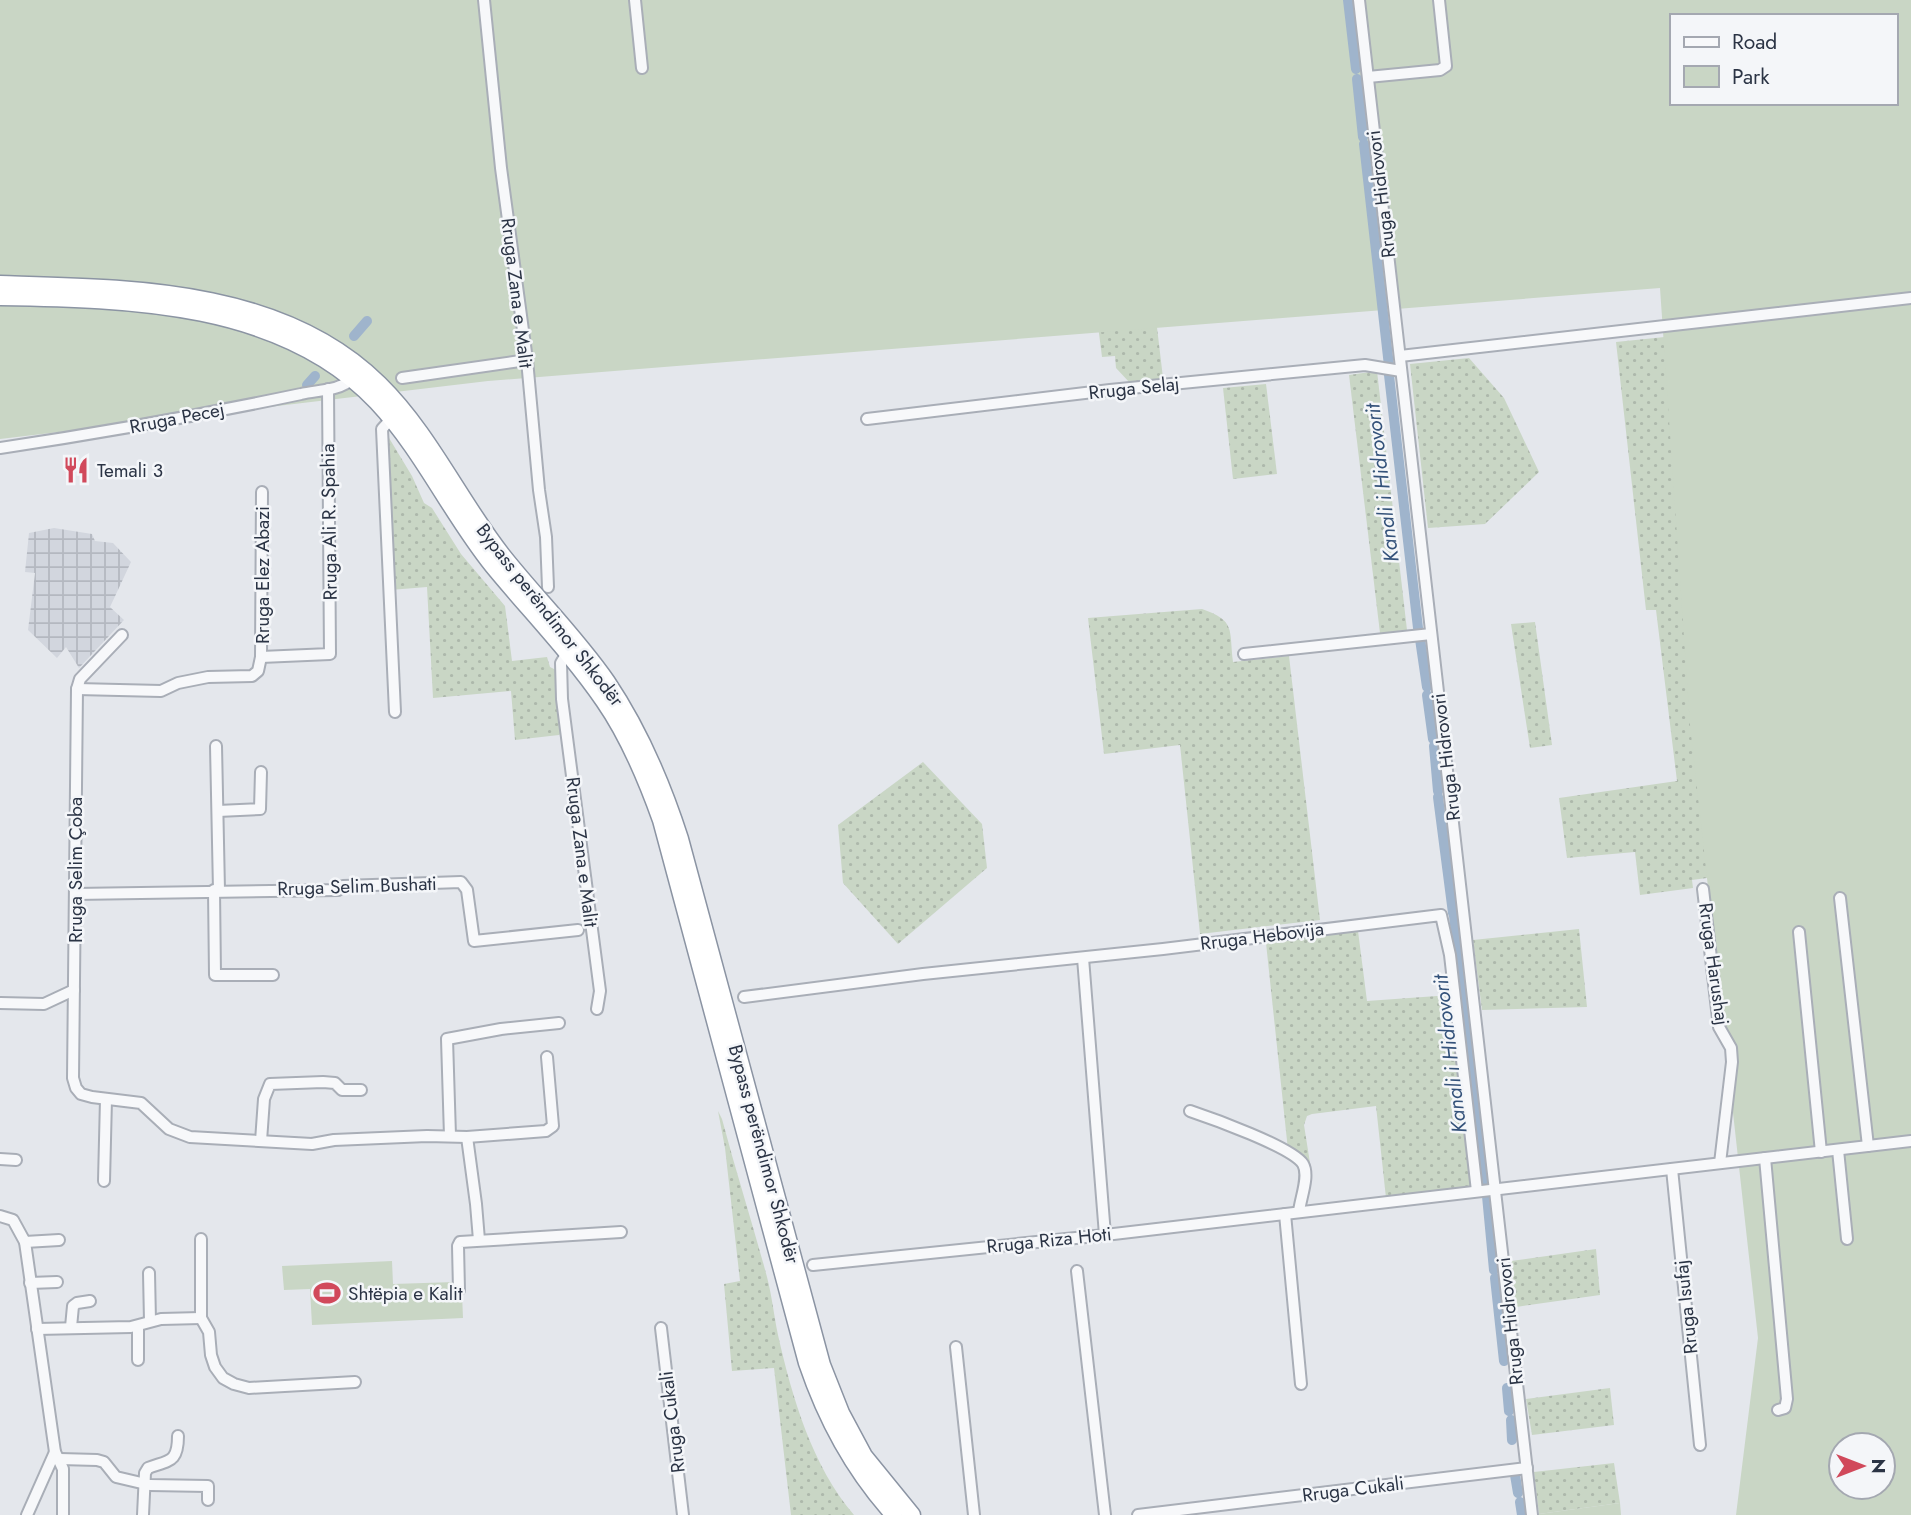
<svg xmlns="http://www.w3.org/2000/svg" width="1911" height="1515" viewBox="0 0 1911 1515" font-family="Jost,sans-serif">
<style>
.industrial{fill:url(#industrial-grid)}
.grass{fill:url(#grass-dots)}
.green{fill:#c9d6c5;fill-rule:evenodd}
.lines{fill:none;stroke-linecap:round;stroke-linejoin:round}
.canal{stroke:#9fb4cc;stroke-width:10}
.minor-casing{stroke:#a9aeb7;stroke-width:14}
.highway-casing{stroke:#8b94a3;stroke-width:19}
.minor{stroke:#f7f8fa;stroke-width:10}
.highway{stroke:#fff;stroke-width:16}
.labels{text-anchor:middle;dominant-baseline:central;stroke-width:5;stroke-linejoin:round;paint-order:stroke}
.street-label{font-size:19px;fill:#2b3445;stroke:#f4f6f9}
.poi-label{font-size:19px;fill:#2b3445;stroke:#f4f6f9;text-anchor:start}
.water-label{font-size:21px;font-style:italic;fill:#34527a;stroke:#f4f6f9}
</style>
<defs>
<pattern id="industrial-grid" width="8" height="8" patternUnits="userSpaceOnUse" patternTransform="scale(1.75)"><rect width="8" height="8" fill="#d2d6de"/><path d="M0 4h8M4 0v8" fill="none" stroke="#b4b8c0"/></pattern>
<pattern id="grass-dots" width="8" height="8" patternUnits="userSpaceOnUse" patternTransform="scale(1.75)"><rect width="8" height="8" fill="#c9d6c5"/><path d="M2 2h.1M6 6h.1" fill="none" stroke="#adb8ab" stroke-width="1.8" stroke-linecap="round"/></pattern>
</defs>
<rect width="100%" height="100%" fill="#e4e7ec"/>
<polygon class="industrial" points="54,528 92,534 95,541 113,543 131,562 110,607 124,620 79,668 66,647 57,658 28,630 35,573 25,572 29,533"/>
<g class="grass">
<polygon points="1132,116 1163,378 1130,383 1116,368 1115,356 1102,357 1072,121"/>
<polygon points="1684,335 1766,870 1692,880 1693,888 1640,895 1635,852 1567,858 1559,798 1677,781 1656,610 1646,610 1616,342"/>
<polygon points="1469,358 1504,398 1539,472 1485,524 1428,528 1410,364"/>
<polygon points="1377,371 1407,630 1380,633 1349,375"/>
<polygon points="1266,384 1277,474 1233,479 1223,388"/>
<polygon points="386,433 412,476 424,503 432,508 461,554 505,606 512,661 547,657 550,667 556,670 563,732 559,735 515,740 511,691 433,698 427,587 390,590"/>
<path d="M 1202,609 C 1236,621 1229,629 1233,662 L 1289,656 L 1320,920 L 1200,934 L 1180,745 L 1104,754 L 1088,618 Z"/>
<polygon points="1535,622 1552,745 1530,748 1511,624"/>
<polygon points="923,762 982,824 987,868 898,944 843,883 838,825"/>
<polygon points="1579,929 1587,1007 1482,1010 1473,940"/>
<polygon points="1358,931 1367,1001 1451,995 1472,1188 1421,1192 1386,1198 1376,1106 1312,1114 1307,1116 1304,1125 1310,1163 1288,1150 1266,943"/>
<path d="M 718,1111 L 722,1119 C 736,1172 753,1225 767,1277 C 772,1296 774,1316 778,1335 C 792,1397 812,1466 854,1515 L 791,1515 L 774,1368 L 732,1371 L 724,1284 L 740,1281 L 725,1148 Z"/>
<polygon points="1596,1249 1600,1295 1516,1307 1511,1261"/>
<polygon points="1610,1388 1614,1425 1532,1435 1526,1399"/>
<polygon points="1614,1463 1620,1503 1539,1514 1534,1472"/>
</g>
<g class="green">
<path d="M 0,0 L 1911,0 L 1911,1515 L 1736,1515 L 1758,1338 L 1690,725 L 1660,288 L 488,381 L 0,439 ZM 1671,16 L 1895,16 L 1895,103 L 1671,103 ZM 1841,1445 L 1883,1445 L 1883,1487 L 1841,1487 Z"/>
<polygon points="392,1261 393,1284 455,1282 462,1294 463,1318 312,1325 310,1289 284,1290 282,1266"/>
<polygon points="1620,1503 1621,1515 1539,1515 1539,1514"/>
</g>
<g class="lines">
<g class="canal">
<polyline points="1348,0 1356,69"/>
<polyline points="1357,79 1363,137"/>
<polyline points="1364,144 1389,366"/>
<polyline points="354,336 367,321"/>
<polyline points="1389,375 1418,628"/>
<polyline points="307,385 315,376"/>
<polyline points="1420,639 1427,687"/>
<polyline points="1427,695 1433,739"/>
<polyline points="1434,746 1438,791"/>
<polyline points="1438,797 1453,913"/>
<polyline points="1454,916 1485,1188"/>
<polyline points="1487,1196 1494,1270"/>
<polyline points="1495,1278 1504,1361"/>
<polyline points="1507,1388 1509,1411"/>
<polyline points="1511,1420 1512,1440"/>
<polyline points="1515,1475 1518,1493"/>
<polyline points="1520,1502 1522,1515"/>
</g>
<g class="minor-casing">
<g id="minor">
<polyline points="484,0 501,168 527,360 539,490 546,537 548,587"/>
<polyline points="635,0 642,68"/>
<polyline points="1359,0 1532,1515"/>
<polyline points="1368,77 1440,70 1446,66 1439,0"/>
<polyline points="1400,356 1911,298"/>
<polyline points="402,378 527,360"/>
<polyline points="391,419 382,429 395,712"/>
<polyline points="867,419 1110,390 1365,365 1401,371"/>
<path d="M 0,448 C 101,433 201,415 301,394 C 318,390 339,391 352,379"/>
<polyline points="122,635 80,679 77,689 73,1078 76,1088 81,1094 92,1097 141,1103 169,1129 190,1137 312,1144 334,1140 427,1136 467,1137 546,1131 553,1126 547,1057"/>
<polyline points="567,653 561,663 562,699 600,991 597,1009"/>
<polyline points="1244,654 1431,634"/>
<polyline points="261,657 330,654 328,389"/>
<polyline points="77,689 161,691 178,683 208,677 252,676 258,671 261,657 262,492"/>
<polyline points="216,746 219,890"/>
<polyline points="218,811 260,809 261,772"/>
<polyline points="1703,889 1719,1027 1731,1048 1732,1062 1720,1163"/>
<polyline points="214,890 215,975 273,975"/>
<polyline points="75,894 338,890 343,886 461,882 467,890 474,941 578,930"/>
<polyline points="1840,898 1868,1146"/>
<polyline points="1799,932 1821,1152"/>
<polyline points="1083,958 1105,1235"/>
<polyline points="744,997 923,974 1163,949 1441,915 1450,955 1477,1191"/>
<polyline points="0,1003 44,1004 74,990"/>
<path d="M 1190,1111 C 1211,1118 1292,1147 1303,1164 C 1310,1176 1300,1199 1299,1212"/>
<polyline points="450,1136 447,1039 501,1029 559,1023"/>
<polyline points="467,1137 476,1204 479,1240"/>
<polyline points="261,1141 264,1099 270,1084 323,1082 335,1083 342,1090 361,1090"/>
<polyline points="1838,1150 1847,1239"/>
<polyline points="1765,1158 1787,1399 1785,1408 1778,1410"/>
<polyline points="0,1159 16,1160"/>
<polyline points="1672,1169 1700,1445"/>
<polyline points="104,1181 106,1099"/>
<polyline points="1285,1214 1301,1384"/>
<polyline points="0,1216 13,1220 25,1242 55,1452 63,1469 63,1515"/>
<polyline points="201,1239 201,1318 209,1332 211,1355 215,1367 223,1378 234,1384 249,1388 355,1382"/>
<polyline points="25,1242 59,1240"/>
<polyline points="813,1265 1105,1235 1911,1141"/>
<polyline points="1077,1271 1105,1515"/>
<polyline points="149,1273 150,1321"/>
<polyline points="30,1283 57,1282"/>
<polyline points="459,1290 458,1246 460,1242 621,1232"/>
<polyline points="138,1326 138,1360"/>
<polyline points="71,1327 73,1306 77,1303 90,1301"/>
<polyline points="661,1328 683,1515"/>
<polyline points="37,1329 131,1327 161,1319 201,1318"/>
<polyline points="956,1347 974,1515"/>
<polyline points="60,1459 97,1460 104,1462 116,1477 150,1485 208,1486 208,1500"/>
<polyline points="27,1515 55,1452"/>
<path d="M 143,1515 L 145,1473 L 148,1468 C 169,1460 178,1463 178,1436"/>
<polyline points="1138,1515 1527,1468"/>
</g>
</g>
<g class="highway-casing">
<g id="highway">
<path d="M 0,284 C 128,288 281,287 379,384 C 429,433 459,500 502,555 C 536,598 576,637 607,682 C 640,731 662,783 680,839 L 822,1365 L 841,1413 L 864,1456 L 912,1515"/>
<path d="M 0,297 C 128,299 283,302 377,402 C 423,451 451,514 493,566 C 530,611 571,653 604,701 C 629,737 646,778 661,820 L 807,1363 C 826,1419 854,1471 894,1515"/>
</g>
</g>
<use href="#minor" class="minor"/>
<use href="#highway" class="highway"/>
</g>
<defs>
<g id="restaurant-bare" transform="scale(2.1)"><path d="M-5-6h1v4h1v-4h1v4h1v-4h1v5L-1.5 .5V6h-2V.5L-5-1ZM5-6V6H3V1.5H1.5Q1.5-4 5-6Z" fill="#d1495b" stroke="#f4f6f9" stroke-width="2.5" paint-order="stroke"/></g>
<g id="stadium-bare" transform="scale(2.1)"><path d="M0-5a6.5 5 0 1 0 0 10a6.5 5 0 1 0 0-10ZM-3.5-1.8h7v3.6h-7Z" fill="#d1495b" stroke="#f4f6f9" stroke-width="2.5" paint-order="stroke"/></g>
</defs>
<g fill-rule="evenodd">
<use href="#restaurant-bare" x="76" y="470"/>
<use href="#stadium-bare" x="327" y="1293"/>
</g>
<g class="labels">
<g class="street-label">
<text transform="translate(1381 194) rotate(-97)">Rruga Hidrovori</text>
<text transform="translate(517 293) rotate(83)">Rruga Zana e Malit</text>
<text transform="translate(1134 388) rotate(-6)">Rruga Selaj</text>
<text transform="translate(177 418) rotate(-11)">Rruga Pecej</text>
<text transform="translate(329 522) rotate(-91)">Rruga Ali R. Spahia</text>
<text transform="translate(262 575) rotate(-90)">Rruga Elez Abazi</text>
<text transform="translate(550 615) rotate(52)">Bypass perëndimor Shkodër</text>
<text transform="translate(1446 757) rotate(-97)">Rruga Hidrovori</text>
<text transform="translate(582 852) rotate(83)">Rruga Zana e Malit</text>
<text transform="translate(75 870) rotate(-90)">Rruga Selim Çoba</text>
<text transform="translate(357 886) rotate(-2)">Rruga Selim Bushati</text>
<text transform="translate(1262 936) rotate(-7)">Rruga Hebovija</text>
<text transform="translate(1714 964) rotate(82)">Rruga Harushaj</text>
<text transform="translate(764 1154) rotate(75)">Bypass perëndimor Shkodër</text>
<text transform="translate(1049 1240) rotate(-6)">Rruga Riza Hoti</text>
<text transform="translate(1686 1307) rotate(-96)">Rruga Isufaj</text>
<text transform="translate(1510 1321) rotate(-96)">Rruga Hidrovori</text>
<text transform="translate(672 1422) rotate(-97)">Rruga Cukali</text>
<text transform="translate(1353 1489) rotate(-7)">Rruga Cukali</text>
</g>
<g class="poi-label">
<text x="97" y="470">Temali 3</text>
<text x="348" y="1293">Shtëpia e Kalit</text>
</g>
<g class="water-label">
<text transform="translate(1382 483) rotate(-97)">Kanali i Hidrovorit</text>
<text transform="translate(1450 1054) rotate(-97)">Kanali i Hidrovorit</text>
</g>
</g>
<rect x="1670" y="14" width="228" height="91" fill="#f4f6f9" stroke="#a4a8b1" stroke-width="2"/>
<rect x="1684" y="37" width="35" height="10" fill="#f7f8fa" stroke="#a4a8b1" stroke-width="2"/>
<text x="1732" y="49" font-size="21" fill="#2b3445">Road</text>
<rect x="1684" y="66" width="35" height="21" fill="#c9d6c5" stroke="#a4a8b1" stroke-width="2"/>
<text x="1732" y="84" font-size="21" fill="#2b3445">Park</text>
<g transform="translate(1862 1466) rotate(90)"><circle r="33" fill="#f4f6f9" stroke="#a4a8b1" stroke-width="2"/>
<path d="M0-5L12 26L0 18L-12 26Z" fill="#d1495b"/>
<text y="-10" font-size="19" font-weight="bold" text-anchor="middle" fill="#2b3445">N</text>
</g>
</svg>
